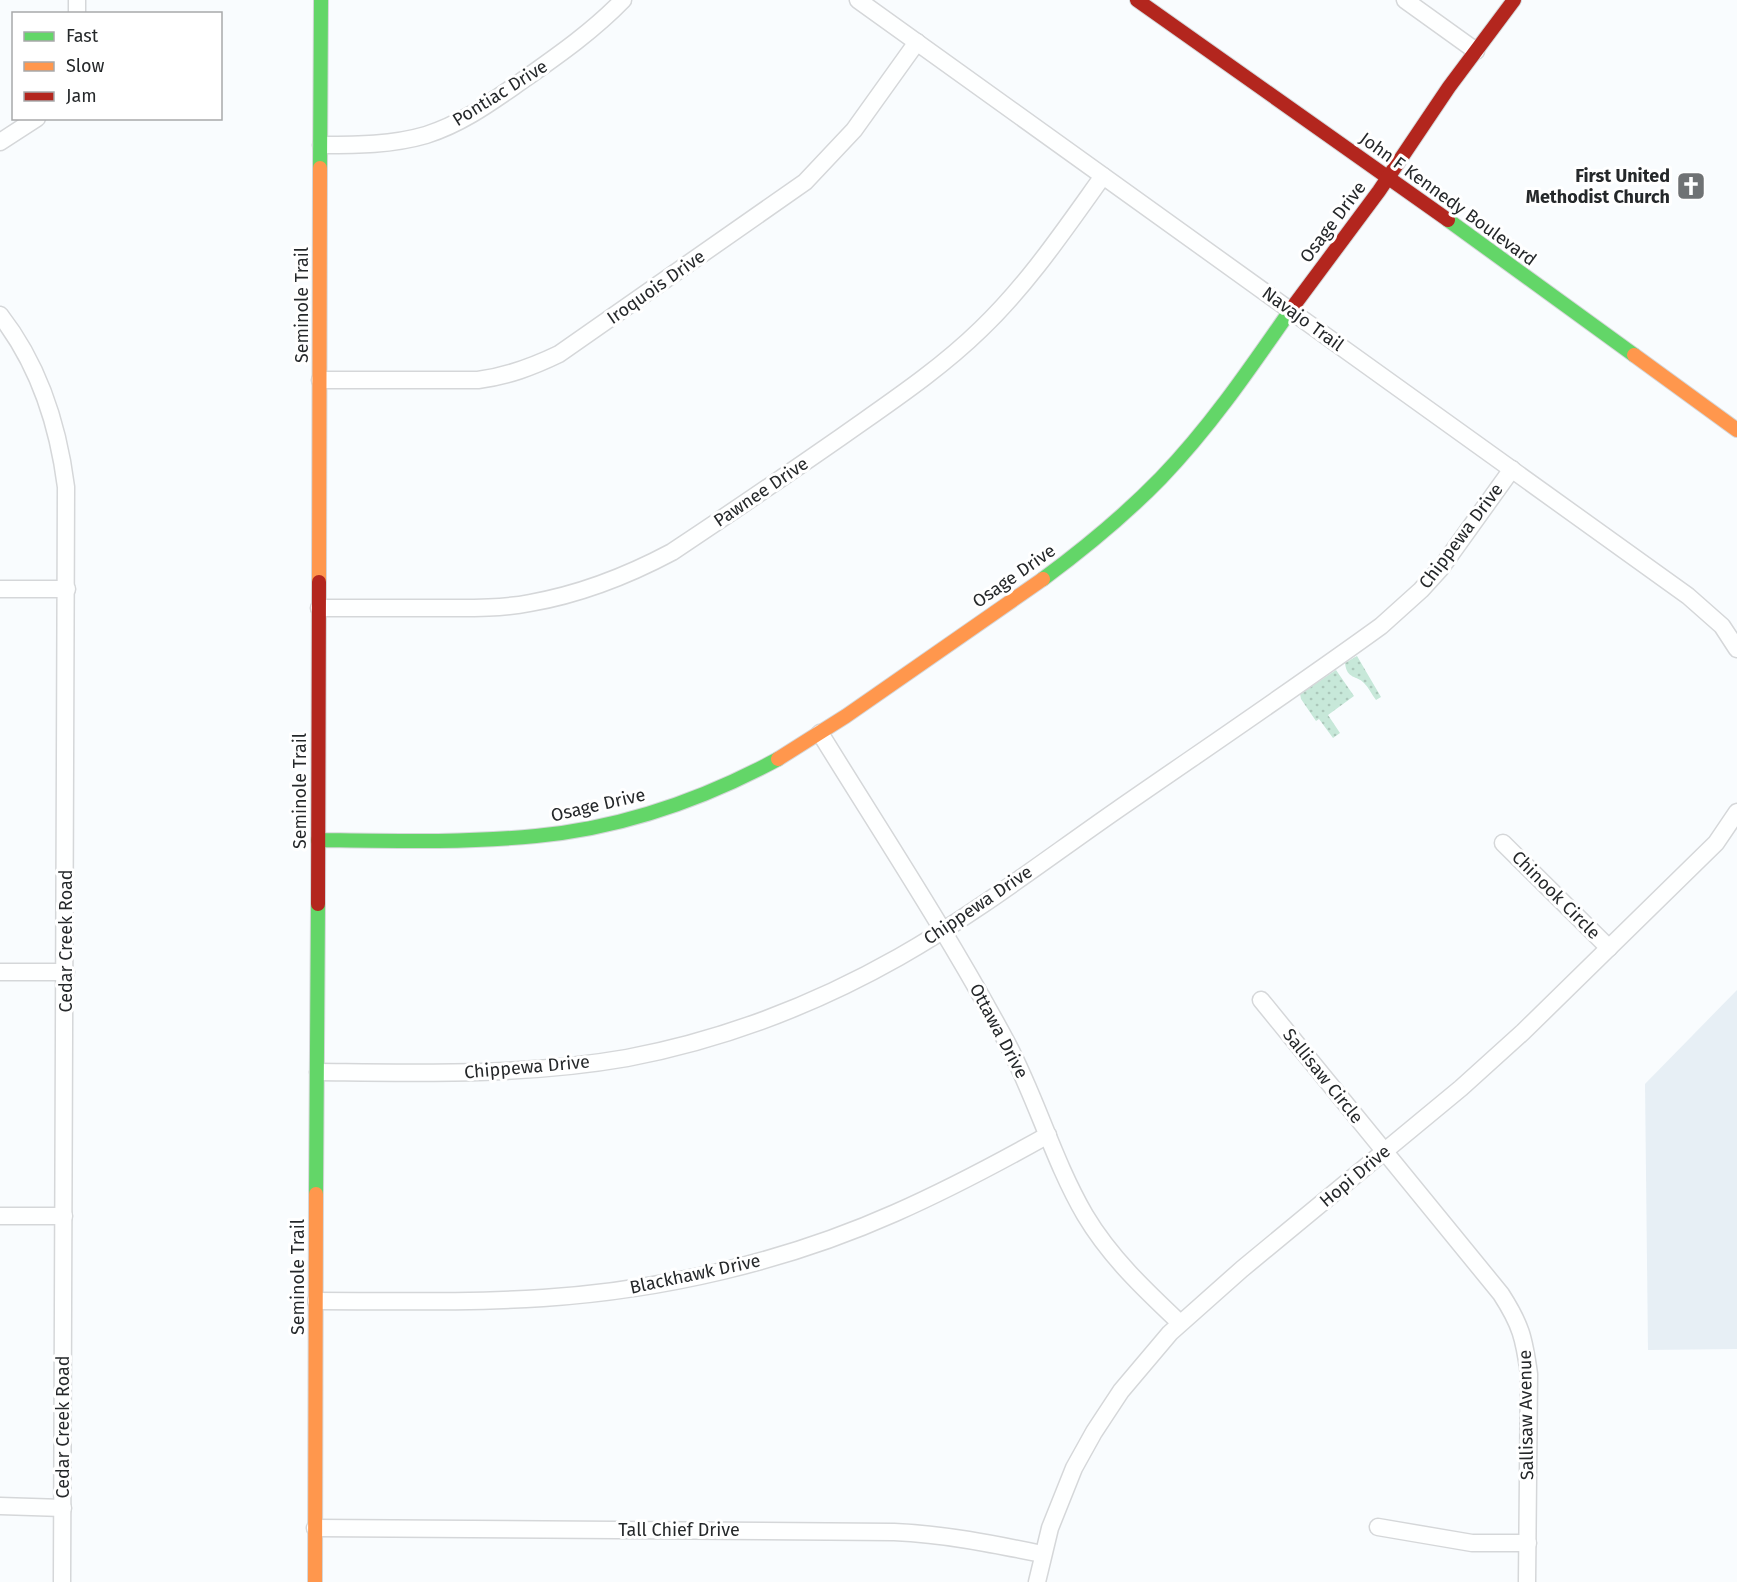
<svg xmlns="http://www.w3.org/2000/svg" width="1737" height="1582" viewBox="0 0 1737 1582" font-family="'Fira Sans',sans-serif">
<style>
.built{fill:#e7eff5}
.grass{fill:url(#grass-dots)}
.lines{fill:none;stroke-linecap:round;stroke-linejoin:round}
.street-casing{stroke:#d5d7d9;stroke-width:19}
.fast-casing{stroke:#d5d7d9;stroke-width:16}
.slow-casing{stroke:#d5d7d9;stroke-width:16}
.jam-casing{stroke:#d5d7d9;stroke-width:16}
.street{stroke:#feffff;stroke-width:16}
.fast{stroke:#63d668;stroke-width:14}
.slow{stroke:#ff974d;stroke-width:14}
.jam{stroke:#b3261e;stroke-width:14}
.labels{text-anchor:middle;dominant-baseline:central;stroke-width:6;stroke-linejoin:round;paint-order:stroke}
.street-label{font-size:18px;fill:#25282a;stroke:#fff}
.poi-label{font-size:18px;font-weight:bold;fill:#25282a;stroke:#fff;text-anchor:end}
</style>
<defs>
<pattern id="grass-dots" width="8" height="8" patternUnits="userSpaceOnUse" patternTransform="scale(1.5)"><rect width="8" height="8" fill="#c7e8d9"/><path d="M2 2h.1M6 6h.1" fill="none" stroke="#abc7ba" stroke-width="1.8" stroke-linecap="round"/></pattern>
</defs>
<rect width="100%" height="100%" fill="#f9fcfe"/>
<polygon class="built" points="1737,990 1737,1349 1648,1350 1645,1084"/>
<g class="grass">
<path d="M 1357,656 L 1381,697 L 1376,700 C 1372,695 1369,688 1364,683 C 1357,675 1347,680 1345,663 Z"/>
<polygon points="1336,670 1354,696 1328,715 1340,733 1333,738 1319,719 1316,721 1301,699 1300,694"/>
</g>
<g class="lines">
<g class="street-casing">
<g id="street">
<polyline points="858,0 1688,596 1722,626 1737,649"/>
<polyline points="1405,0 1476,51"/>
<polyline points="77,14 77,0"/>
<polyline points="0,142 37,118"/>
<path d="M 321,145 C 357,145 392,145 426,135 C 464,123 494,100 526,78 C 560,54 594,30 623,0"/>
<path d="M 0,315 C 39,365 58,424 66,487 L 62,1582"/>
<path d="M 320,380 L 478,380 C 508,376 532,367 559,354 L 805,182 L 854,130 L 917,42"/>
<polyline points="0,589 67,589"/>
<path d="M 319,608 C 357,608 395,608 434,608 C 466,608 499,609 530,603 C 581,594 627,576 672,552 C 729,514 785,476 841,437 C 889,403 939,370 981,329 C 1028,284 1065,229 1103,176"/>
<path d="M 820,733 C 883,835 949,935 1006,1041 C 1036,1097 1053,1160 1085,1215 C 1110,1257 1145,1290 1180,1323"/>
<polyline points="1503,843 1609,948"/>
<polyline points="0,972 66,972"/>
<path d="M 1261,1000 L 1501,1294 C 1521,1325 1524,1338 1529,1374 L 1527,1582"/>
<path d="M 318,1072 C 421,1073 524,1076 627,1058 C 722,1040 816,1004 899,957 C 975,914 1045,860 1117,810 C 1205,749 1294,689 1381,626 L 1421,590 L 1441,568 L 1512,469"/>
<polyline points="0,1216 64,1216"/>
<path d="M 316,1301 C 392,1301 468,1303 543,1298 C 663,1290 785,1262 895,1213 C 947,1190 998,1163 1048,1135"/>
<polyline points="0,1506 63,1508"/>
<polyline points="1378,1527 1472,1543 1528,1543"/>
<path d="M 315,1528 L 894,1532 C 944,1534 993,1544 1042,1554"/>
<polyline points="1037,1582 1050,1528 1074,1468 1094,1432 1121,1391 1170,1333 1242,1269 1461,1088 1523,1032 1716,843 1737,812"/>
</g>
</g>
<g class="fast-casing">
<g id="fast">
<polyline points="320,168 321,0"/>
<polyline points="1448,220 1634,355"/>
<path d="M 1043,579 C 1085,548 1125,515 1161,478 C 1211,426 1251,367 1292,308"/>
<path d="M 318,840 C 391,841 464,843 536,836 C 621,828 704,799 778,759"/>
<polyline points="316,1194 318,904"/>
</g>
</g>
<g class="slow-casing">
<g id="slow">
<polyline points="1634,355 1737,430"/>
<polyline points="319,582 320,168"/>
<polyline points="778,759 846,716 1043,579"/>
<polyline points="315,1582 316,1194"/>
</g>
</g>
<g class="jam-casing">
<g id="jam">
<polyline points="1137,0 1448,220"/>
<polyline points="1292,308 1379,191 1449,87 1514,0"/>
<polyline points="318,904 319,582"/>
</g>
</g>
<use href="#street" class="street"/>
<use href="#fast" class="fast"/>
<use href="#slow" class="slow"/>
<use href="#jam" class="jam"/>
</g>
<defs>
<g id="church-square" transform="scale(1.5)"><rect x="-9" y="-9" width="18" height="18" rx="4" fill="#6f7274" stroke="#fff"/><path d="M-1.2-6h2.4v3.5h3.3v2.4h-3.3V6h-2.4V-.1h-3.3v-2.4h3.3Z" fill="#fff"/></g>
</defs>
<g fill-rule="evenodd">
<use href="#church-square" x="1691" y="186"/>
</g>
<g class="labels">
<g class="street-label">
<text transform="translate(500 93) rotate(-32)">Pontiac Drive</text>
<text transform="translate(1448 199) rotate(36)">John F Kennedy Boulevard</text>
<text transform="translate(1333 222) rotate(-53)">Osage Drive</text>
<text transform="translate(656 287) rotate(-35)">Iroquois Drive</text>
<text transform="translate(302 305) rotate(-90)">Seminole Trail</text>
<text transform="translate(1303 319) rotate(36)">Navajo Trail</text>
<text transform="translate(761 492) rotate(-34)">Pawnee Drive</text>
<text transform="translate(1461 536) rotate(-53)">Chippewa Drive</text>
<text transform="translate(1014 576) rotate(-35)">Osage Drive</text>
<text transform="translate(300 791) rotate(-90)">Seminole Trail</text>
<text transform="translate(598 805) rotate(-13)">Osage Drive</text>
<text transform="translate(1556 895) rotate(45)">Chinook Circle</text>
<text transform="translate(978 905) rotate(-34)">Chippewa Drive</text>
<text transform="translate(66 941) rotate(-90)">Cedar Creek Road</text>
<text transform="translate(999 1031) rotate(62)">Ottawa Drive</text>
<text transform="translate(527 1067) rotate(-5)">Chippewa Drive</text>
<text transform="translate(1323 1076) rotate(51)">Sallisaw Circle</text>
<text transform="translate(1355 1176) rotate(-40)">Hopi Drive</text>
<text transform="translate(695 1274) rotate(-12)">Blackhawk Drive</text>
<text transform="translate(298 1277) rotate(-90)">Seminole Trail</text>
<text transform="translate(1526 1415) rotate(-91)">Sallisaw Avenue</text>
<text transform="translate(63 1427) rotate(-90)">Cedar Creek Road</text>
<text x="679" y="1530">Tall Chief Drive</text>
</g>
<g class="poi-label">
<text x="1670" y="176">First United<tspan x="1670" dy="21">Methodist Church</tspan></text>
</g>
</g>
<rect x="12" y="12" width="210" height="108" fill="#ffffff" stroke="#a8a9aa" stroke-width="1.5"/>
<rect x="24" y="32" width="30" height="9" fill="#63d668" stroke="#a8a9aa" stroke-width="1.5"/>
<text x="66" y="42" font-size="18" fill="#25282a">Fast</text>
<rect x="24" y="62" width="30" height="9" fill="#ff974d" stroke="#a8a9aa" stroke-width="1.5"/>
<text x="66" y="72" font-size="18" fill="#25282a">Slow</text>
<rect x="24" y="92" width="30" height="9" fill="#b3261e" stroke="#a8a9aa" stroke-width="1.5"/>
<text x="66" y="102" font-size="18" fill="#25282a">Jam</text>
</svg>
